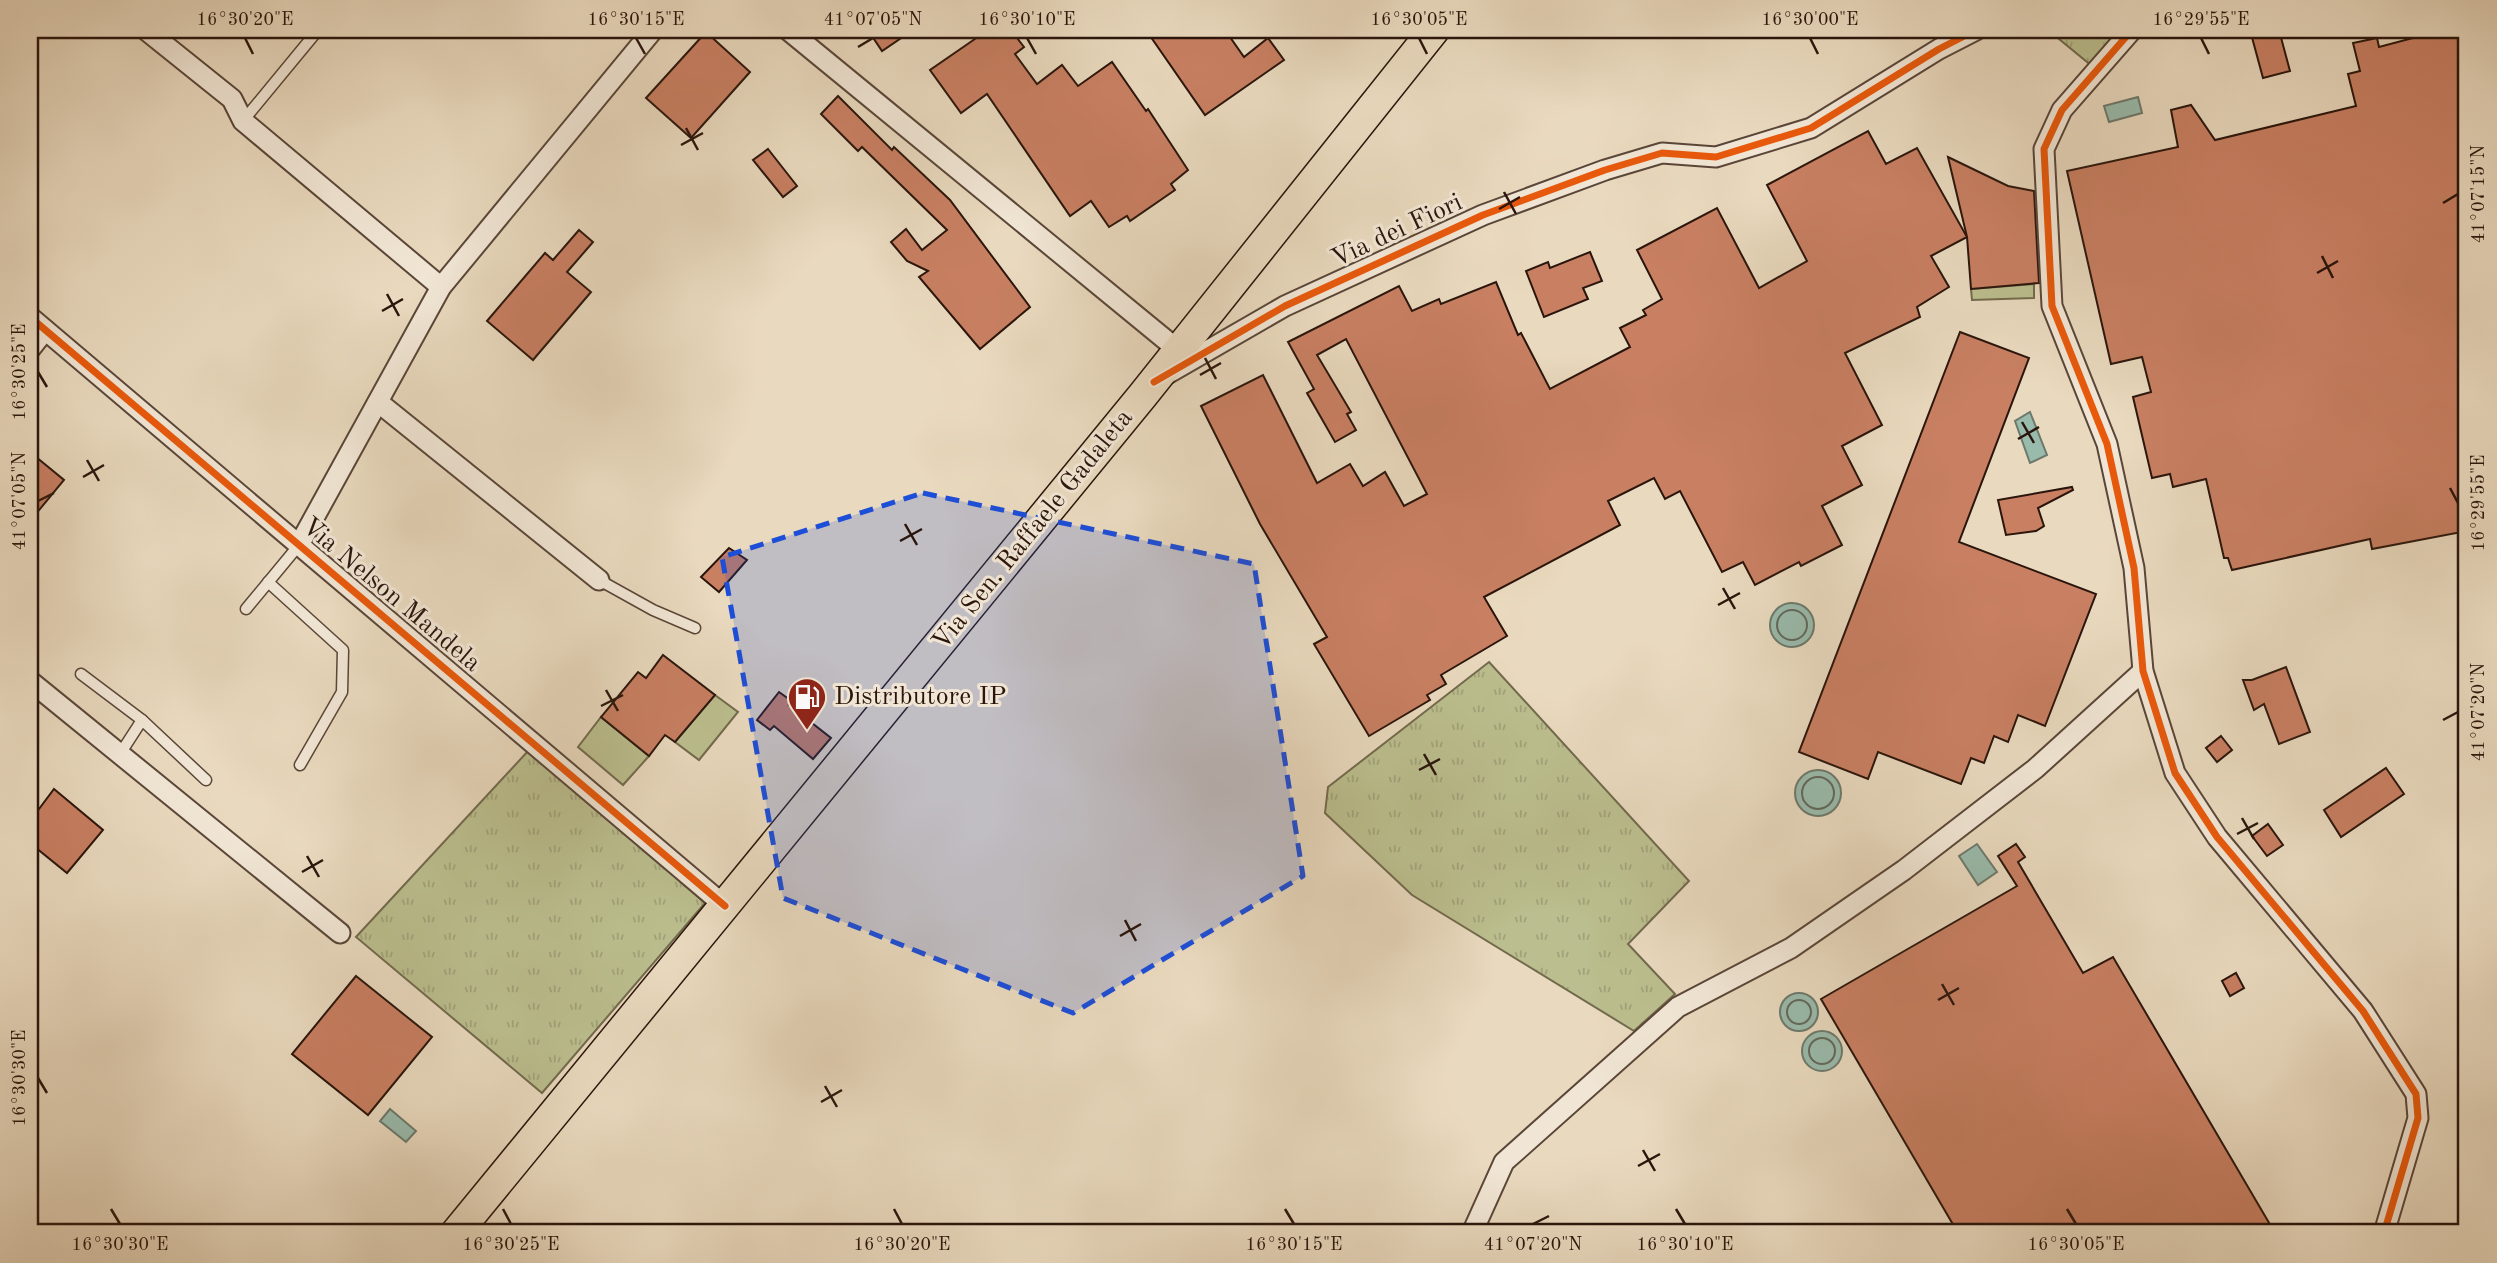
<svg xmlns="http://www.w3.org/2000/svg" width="2497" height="1263" viewBox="0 0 2497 1263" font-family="'Old Standard TT',serif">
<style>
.grass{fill:url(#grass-tufts);stroke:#726a4d;stroke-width:2}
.garden{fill:#bbbe8e;stroke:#726a4d;stroke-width:2}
.water{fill:#99bbac;stroke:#6d796c;stroke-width:2}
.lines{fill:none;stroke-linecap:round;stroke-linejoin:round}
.shore{stroke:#62685c;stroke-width:2}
.building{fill:#c87f62;stroke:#2a150c;stroke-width:2}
.service-casing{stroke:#5a4638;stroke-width:13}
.minor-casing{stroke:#5a4638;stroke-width:23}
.primary-casing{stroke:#2a150c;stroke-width:33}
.service{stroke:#f1e6d5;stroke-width:10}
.minor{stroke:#f1e6d5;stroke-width:19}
.primary{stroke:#e9d9be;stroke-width:30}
.cycleway-casing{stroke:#f1e6d5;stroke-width:11}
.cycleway{stroke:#e8590c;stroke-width:7}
.marked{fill:#1d4ed8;fill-opacity:0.2;stroke:#1d4ed8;stroke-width:5;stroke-dasharray:14 9;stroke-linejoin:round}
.ticks{fill:none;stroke:#2a150c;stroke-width:2.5}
.labels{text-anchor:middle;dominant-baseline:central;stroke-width:6;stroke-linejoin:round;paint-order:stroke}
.street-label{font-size:26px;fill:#2a150c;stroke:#f1e6d5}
.poi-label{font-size:26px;fill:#2a150c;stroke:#f1e6d5;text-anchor:start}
.neatline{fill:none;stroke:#2a150c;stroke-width:2.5}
.ticks-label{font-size:18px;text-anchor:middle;fill:#2a150c}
</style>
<defs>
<pattern id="grass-tufts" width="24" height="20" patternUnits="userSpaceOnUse" patternTransform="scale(1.75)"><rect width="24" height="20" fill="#bbbe8e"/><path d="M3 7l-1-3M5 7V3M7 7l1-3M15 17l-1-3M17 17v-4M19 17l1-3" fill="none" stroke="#a1a279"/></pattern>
</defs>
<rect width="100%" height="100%" fill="#e9d9be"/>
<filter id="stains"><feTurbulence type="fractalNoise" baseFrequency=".00286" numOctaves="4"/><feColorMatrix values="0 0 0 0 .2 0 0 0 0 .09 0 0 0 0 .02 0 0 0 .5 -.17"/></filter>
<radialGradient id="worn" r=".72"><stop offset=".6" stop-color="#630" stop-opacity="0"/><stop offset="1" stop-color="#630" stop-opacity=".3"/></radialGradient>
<g class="grass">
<polygon points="2048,30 2123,30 2092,66"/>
<polygon points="1489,662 1689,881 1628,944 1675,994 1634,1031 1412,895 1325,813 1328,787"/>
<polygon points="529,750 705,903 542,1093 356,937"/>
</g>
<g class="garden">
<polygon points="2034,284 2034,298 1972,300 1971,289"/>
<polygon points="715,695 738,712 699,760 675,742"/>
<polygon points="601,717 649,756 623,785 578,747"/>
</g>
<g class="water">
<polygon points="2138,97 2142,113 2109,122 2104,106"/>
<polygon points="2030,412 2047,455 2030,463 2015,421"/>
<circle cx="1792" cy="625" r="22"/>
<circle cx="1818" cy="793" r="23"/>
<polygon points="1977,844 1997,872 1978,885 1959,856"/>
<circle cx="1799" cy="1012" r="19"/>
<circle cx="1822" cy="1051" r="20"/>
<polygon points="390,1109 416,1131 406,1142 380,1121"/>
</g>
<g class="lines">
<g class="shore">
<circle cx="1792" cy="625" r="15"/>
<circle cx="1818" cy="793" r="16"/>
<circle cx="1799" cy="1012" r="12"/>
<circle cx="1822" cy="1051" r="13"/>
</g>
</g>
<g class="building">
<polygon points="868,30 913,30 882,51"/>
<polygon points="988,30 1011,30 1024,47 1015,54 1037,84 1062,65 1078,86 1112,62 1146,111 1148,109 1188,170 1171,184 1175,190 1130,221 1127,216 1109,227 1091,201 1070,216 987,94 961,113 930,70"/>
<polygon points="1146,30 1225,30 1244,57 1268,38 1284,60 1205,115"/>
<polygon points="2250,30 2279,30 2290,71 2263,78"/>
<polygon points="2443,30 2467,30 2467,531 2372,549 2370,539 2232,570 2228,558 2224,558 2206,479 2173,487 2170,474 2152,478 2133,397 2151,392 2142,357 2111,364 2067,171 2178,147 2171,110 2191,105 2215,140 2356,106 2348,74 2360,71 2353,43 2377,38 2379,47"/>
<polygon points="706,32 750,72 691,138 646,98"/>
<polygon points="838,96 892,150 894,147 950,200 1030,307 980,349 919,277 928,271 907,261 891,242 906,229 922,250 947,230 862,147 858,151 821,114"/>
<polygon points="1868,131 1886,164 1917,148 1967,237 1931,256 1949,287 1917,307 1920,317 1845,353 1882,425 1842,446 1862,485 1822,506 1842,545 1801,566 1799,562 1755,585 1743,562 1722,572 1680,491 1665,499 1654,478 1608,501 1620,525 1484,597 1507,636 1441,675 1446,684 1427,695 1430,700 1369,736 1314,644 1327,637 1260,524 1201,406 1263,375 1317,483 1350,464 1363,486 1385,472 1404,506 1427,494 1346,339 1317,355 1351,412 1347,414 1356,430 1335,442 1307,393 1314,389 1288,342 1399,286 1412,311 1439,299 1441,304 1496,282 1518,335 1521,333 1550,389 1630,347 1620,328 1646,315 1643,310 1662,299 1637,250 1717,208 1759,288 1807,261 1767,185"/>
<polygon points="768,149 797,186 783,197 753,160"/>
<polygon points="1948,157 2008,186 2034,191 2039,283 1971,289 1967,237"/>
<polygon points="579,230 593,242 567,272 591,292 533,360 487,321 545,253 553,260"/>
<polygon points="1590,252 1602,281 1583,288 1588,299 1544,317 1526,271 1548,262 1550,268"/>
<polygon points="1960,332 2029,358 1959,542 2096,594 2045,726 2018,715 2008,742 1994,736 1984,763 1971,758 1961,784 1878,752 1868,779 1799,752"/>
<polygon points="30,452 64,480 30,521"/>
<polygon points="2072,487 2073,490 2038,508 2044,526 2036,531 2006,535 1998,500"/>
<polygon points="729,548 747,560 719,592 701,577"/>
<polygon points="663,655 715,695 675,742 665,735 649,756 601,717 638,672 646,678"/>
<polygon points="2286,667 2310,732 2279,744 2264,704 2254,710 2243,680 2252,680"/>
<polygon points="779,692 793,702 789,705 831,738 813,759 774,726 770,730 757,720"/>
<polygon points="2221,736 2232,750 2217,762 2206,748"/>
<polygon points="2386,768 2404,794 2341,837 2324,810"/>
<polygon points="54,789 103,830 67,873 30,843 30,821"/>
<polygon points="2268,824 2283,845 2267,856 2252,836"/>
<polygon points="2016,844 2025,857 2018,862 2083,973 2113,957 2275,1233 1958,1233 1821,999 2017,886 1998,856"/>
<polygon points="2236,973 2244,988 2230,996 2222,981"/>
<polygon points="356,976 432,1037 368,1115 292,1054"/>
</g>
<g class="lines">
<g class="service-casing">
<g id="service">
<polyline points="243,121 318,30"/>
<polyline points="599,580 653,610 695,628"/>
<polyline points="268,582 343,650 342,692 300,765"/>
<polyline points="246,609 299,545"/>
<polyline points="81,674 142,720 120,754"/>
<polyline points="142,720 206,780"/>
</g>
</g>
<g class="minor-casing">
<g id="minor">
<polyline points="146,30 232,99 243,121 441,287"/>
<polyline points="788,30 1178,350"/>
<polyline points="2132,30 2062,110 2044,149 2052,306 2107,444 2134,568 2143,671 2175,773 2217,837 2363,1011 2416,1094 2418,1118 2384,1233"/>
<polyline points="30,317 725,906"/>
<polyline points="30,349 45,330"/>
<polyline points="1167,374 1285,306 1483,215 1605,170 1662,153 1716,157 1811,128 1939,49 1976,30"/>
<polyline points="378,402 599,580"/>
<polyline points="299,545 441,287 653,30"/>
<polyline points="30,681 340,933"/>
<polyline points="1472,1233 1504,1162 1678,1007 1791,948 1904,870 2035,769 2143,671"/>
</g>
</g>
<g class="primary-casing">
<polyline id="primary" points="456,1233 1143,395 1434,30"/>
</g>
<use href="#service" class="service"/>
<use href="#minor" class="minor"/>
<use href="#primary" class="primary"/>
<g class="cycleway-casing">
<g id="cycleway">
<polyline points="2132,30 2062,110 2044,149 2052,306 2107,444 2134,568 2143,671 2175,773 2217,837 2363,1011 2416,1094 2418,1118 2384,1233"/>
<polyline points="30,317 725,906"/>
<polyline points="1154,382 1285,306 1483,215 1605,170 1662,153 1716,157 1811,128 1939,49 1976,30"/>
</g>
</g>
<use href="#cycleway" class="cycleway"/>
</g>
<path class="marked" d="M 923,493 L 1254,564 L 1303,876 L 1073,1013 L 783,898 L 722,557 Z"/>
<path class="ticks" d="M 245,38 L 253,54M 636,38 L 645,54M 1027,38 L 1036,54M 1419,38 L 1427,54M 1810,38 L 1818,54M 2201,38 L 2209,54M 858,47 L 873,38M 686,128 L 698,150M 681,145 L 703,133M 1504,192 L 1516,214M 2443,203 L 2458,194M 1499,209 L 1520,197M 2322,256 L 2333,278M 2317,273 L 2338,261M 387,294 L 399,316M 382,311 L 403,299M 1205,358 L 1216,379M 38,372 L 47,387M 1200,375 L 1221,363M 2022,422 L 2034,443M 2018,439 L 2039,427M 87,460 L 99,481M 83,477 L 104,465M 2450,488 L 2458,503M 38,501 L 54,493M 905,524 L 917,545M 900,541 L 922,529M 1723,588 L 1735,609M 1718,605 L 1740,593M 606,690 L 618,711M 601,706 L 623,695M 2443,720 L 2458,712M 1424,754 L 1436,775M 1419,770 L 1440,759M 2242,818 L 2254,839M 2237,834 L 2258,823M 307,856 L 319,877M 302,872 L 323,860M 1125,920 L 1136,941M 1120,936 L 1141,924M 1942,984 L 1954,1005M 1938,1000 L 1959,988M 38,1078 L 47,1093M 825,1086 L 837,1107M 821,1102 L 842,1090M 1643,1150 L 1655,1171M 1638,1166 L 1660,1154M 111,1209 L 120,1224M 503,1209 L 511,1224M 894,1209 L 902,1224M 1285,1209 L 1294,1224M 1676,1209 L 1685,1224M 2067,1209 L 2076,1224M 1533,1224 L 1549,1216"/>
<defs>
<g id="fuel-pin" transform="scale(2.0125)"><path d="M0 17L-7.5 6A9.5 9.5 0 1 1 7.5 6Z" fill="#8f2418" stroke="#f1e6d5"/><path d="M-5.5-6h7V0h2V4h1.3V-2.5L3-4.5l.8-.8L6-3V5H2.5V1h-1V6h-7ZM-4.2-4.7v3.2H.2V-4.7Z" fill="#fff"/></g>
</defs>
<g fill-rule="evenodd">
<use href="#fuel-pin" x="807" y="697"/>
</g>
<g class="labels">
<g class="street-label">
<text transform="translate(1397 231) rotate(-25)">Via dei Fiori</text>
<text transform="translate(1033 530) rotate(-51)">Via Sen. Raffaele Gadaleta</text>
<text transform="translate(391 595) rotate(40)">Via Nelson Mandela</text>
</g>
<g class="poi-label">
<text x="834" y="697">Distributore IP</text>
</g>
</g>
<rect width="2497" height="1263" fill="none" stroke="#e9d9be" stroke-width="77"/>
<rect x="38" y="38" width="2420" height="1186" class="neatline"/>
<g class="ticks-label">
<text x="245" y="25">16°30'20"E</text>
<text x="636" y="25">16°30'15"E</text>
<text x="873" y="25">41°07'05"N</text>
<text x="1027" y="25">16°30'10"E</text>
<text x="1419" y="25">16°30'05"E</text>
<text x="1810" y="25">16°30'00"E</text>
<text x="2201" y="25">16°29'55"E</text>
<text transform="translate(2478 194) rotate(-90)" y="6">41°07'15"N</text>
<text transform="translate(19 372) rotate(-90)" y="6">16°30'25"E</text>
<text transform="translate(19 501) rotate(-90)" y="6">41°07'05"N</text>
<text transform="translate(2478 503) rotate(-90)" y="6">16°29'55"E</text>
<text transform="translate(2478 712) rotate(-90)" y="6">41°07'20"N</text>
<text transform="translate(19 1078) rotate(-90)" y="6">16°30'30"E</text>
<text x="120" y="1250">16°30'30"E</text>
<text x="511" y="1250">16°30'25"E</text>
<text x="902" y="1250">16°30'20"E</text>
<text x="1294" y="1250">16°30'15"E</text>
<text x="1533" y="1250">41°07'20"N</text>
<text x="1685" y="1250">16°30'10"E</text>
<text x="2076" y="1250">16°30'05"E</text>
</g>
<rect width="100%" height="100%" filter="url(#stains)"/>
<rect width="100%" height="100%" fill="url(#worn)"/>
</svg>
